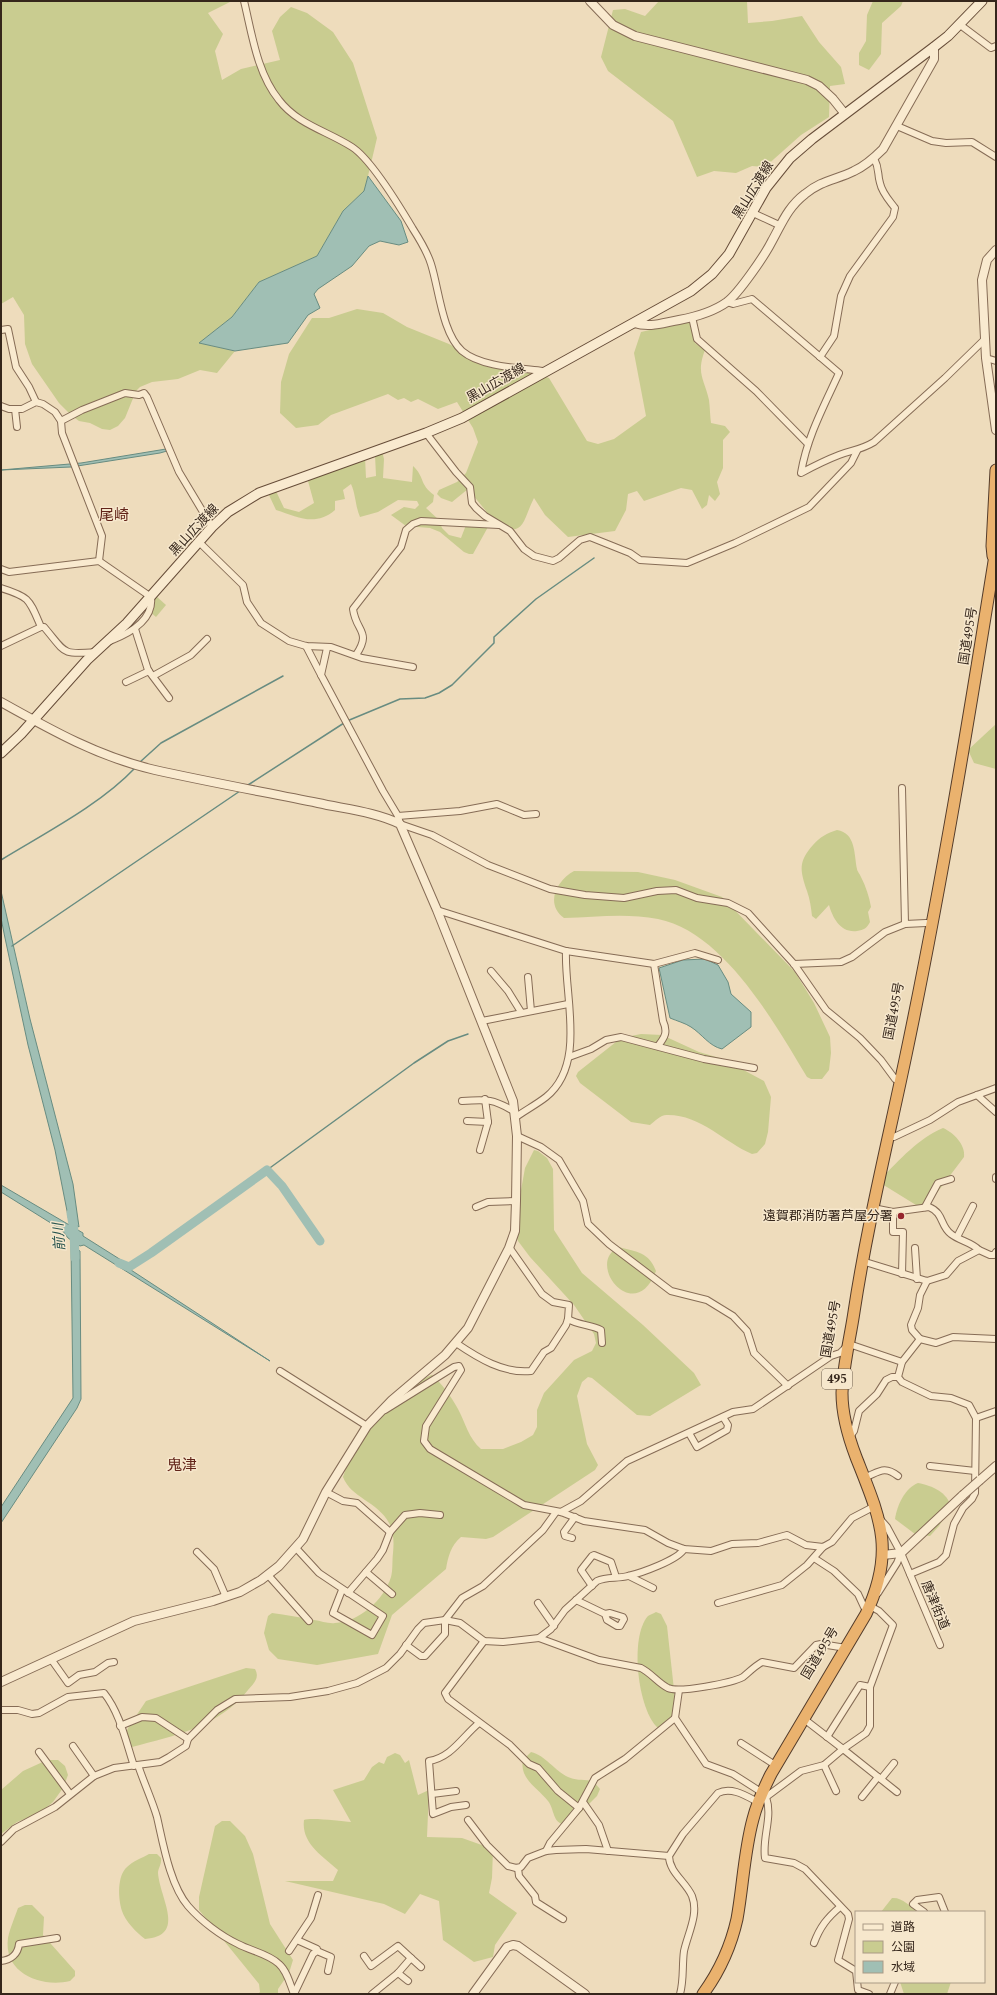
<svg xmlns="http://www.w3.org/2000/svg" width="997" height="1995" viewBox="0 0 997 1995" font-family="Spectral,'Noto Sans JP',serif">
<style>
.green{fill:#c9cc90}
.water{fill:#a0bfb4;stroke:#688c81}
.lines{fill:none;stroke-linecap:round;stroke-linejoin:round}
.stream{stroke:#688c81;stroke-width:1.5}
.river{stroke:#a0bfb4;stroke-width:9}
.minor-casing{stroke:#866c56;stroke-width:8}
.tertiary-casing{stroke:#866c56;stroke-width:10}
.secondary-casing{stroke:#674d39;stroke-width:11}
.trunk-casing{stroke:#533b2a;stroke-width:13}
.minor{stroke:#f9eacf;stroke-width:6}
.tertiary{stroke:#f9eacf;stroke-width:8}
.secondary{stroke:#f9eacf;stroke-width:9}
.trunk{stroke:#eab26e;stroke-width:11}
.tertiary-bridge-casing{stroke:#866c56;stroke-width:10;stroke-linecap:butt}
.tertiary-bridge{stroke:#f9eacf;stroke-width:8}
.poi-dot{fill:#96252d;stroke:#f6e7cc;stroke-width:1.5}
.labels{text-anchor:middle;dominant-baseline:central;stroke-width:3;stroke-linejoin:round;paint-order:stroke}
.shield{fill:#f6e7cc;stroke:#6f6050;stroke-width:1}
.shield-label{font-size:12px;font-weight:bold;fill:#35261b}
.street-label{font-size:13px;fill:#35261b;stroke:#f6e7cc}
.poi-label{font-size:13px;fill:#35261b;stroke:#f6e7cc;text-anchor:end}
.water-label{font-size:14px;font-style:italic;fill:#29554f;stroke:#f6e7cc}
.quarter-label{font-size:15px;fill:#622419;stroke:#f6e7cc}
</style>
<rect width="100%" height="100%" fill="#eedcbc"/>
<g class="green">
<polygon points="1,1 232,1 208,13 223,34 215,51 222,80 241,69 280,60 272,31 280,17 291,7 307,13 333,32 353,63 377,138 368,176 364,191 343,211 317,256 259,282 232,317 199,343 235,351 217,373 200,370 178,379 152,382 140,387 136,391 125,418 118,426 110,430 102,429 90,423 79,421 71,415 59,403 32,364 25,344 24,315 13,297 1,304"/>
<polygon points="659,1 747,1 748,23 772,21 802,16 819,42 841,67 845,84 830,86 829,117 801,135 765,167 752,166 736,173 714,171 697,177 673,121 608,71 601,57 613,10 625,9 645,16"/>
<polygon points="873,1 903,1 901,6 882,23 881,54 869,70 859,65 859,53 866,41 867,15"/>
<path d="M 357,309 L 383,313 L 407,327 L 449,344 L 471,356 L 534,372 L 549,378 L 587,441 L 598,444 L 614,439 L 646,416 L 634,353 L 641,332 L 689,321 L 695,343 L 705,350 C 696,374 704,378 709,400 C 710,408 710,416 711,423 L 725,426 L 730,432 L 723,440 L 723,468 L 717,482 L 720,494 L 715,501 L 709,495 L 707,505 L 702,509 L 692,490 L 681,488 L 644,501 L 637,491 L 628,494 L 626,510 L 615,531 L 568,537 L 545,515 L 534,498 C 521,524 526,538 490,524 L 486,511 L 468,489 L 452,502 L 441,498 L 437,494 L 439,490 L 457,482 L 466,473 L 478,442 L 473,428 L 457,402 L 438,409 L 418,399 L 411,402 L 404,398 L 398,400 L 388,394 L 331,415 L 318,425 L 296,428 L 280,413 L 281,382 L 289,354 L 312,318 L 329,318 Z"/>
<path d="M 382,451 L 384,459 L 383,478 L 412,482 L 413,466 C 425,477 419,484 434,495 L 433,502 L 426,508 L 439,520 L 442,528 L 449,535 L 461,538 L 466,525 L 488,527 L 473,554 L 469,554 L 464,552 L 440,532 L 430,528 L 406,526 L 391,515 L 404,507 L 415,509 L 419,505 L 417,501 L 398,500 L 378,512 L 360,517 C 355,505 356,495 351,484 L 343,490 L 345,499 L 335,501 L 335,510 C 315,527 298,517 276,510 L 268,493 L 275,489 L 284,508 L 299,512 L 314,503 L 308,481 L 308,477 L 365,457 L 366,478 L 376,476 L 375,455 Z"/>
<polygon points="156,596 166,605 156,617 150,612"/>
<polygon points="996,724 996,769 974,763 968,750"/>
<path d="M 837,830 C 856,833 854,854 857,869 C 857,871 860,874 861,877 C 866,887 869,896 871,907 L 868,912 L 870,922 C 867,928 864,930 857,931 C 841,933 833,919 829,905 L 816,919 L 812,916 C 811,908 810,899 807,891 C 800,870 798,862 813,845 C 820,837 827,833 837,830 Z"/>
<path d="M 574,871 L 638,872 L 675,880 L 722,897 L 795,972 L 814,1003 L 830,1037 L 831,1053 L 829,1070 L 822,1079 L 811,1079 L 807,1077 C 775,1024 724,932 658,919 C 627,913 596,917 564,918 C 545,904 556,881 574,871 Z"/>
<path d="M 641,1034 L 662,1035 L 699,1052 L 723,1059 L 764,1081 L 771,1097 L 768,1132 L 765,1144 L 757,1153 L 752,1154 C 724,1142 701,1115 668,1115 C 661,1114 655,1121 650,1125 L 631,1122 L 580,1083 L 576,1076 L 578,1072 L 621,1038 Z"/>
<path d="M 943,1128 C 953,1132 966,1145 964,1157 L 927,1206 L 916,1205 L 882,1184 L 881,1179 C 899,1160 919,1138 943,1128 Z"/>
<path d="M 534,1150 L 538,1151 L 547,1158 L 553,1169 L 554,1230 L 582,1273 L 643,1325 L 694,1373 L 701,1385 L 650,1416 L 637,1415 L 592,1378 L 588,1377 L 582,1382 L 577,1396 L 587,1444 L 598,1465 L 595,1470 L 493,1537 L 486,1539 L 461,1537 C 451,1545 448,1557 446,1569 L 392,1615 L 378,1654 L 317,1665 L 278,1659 L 269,1650 L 264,1633 L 268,1616 L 272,1613 C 286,1615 300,1617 314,1620 C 321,1621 329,1624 335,1623 C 359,1622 384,1600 391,1577 C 393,1570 392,1561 393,1553 C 394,1543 394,1532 389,1523 C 377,1501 351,1498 343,1477 C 347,1466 351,1453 357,1443 C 365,1429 416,1379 432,1375 C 442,1384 451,1396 458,1409 C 465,1422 469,1439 481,1449 L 503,1449 L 521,1442 L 533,1435 L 537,1427 L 537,1410 L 544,1393 L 574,1360 L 592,1351 L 596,1343 L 594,1334 L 574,1305 L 530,1257 L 518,1241 L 514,1229 L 525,1168 Z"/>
<path d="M 619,1247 C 637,1252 649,1252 656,1271 C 635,1327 584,1263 619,1247 Z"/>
<path d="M 918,1483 C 933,1486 947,1492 951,1507 L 939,1526 L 930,1536 L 915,1534 L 895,1519 C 897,1505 905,1488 918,1483 Z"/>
<path d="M 656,1612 L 661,1614 L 667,1626 L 676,1708 L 671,1720 L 658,1728 C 638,1711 629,1637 648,1616 C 650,1615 654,1613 656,1612 Z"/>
<path d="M 246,1668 L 255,1669 C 260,1678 254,1683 248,1690 C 220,1726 174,1736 132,1747 L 126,1745 L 123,1739 L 128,1728 L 146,1701 Z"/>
<path d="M 531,1752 C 545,1755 555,1771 568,1777 C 576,1781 584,1779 593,1781 L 600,1789 L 597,1796 L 569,1824 C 552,1827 555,1809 548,1801 C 538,1788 519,1779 523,1760 Z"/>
<path d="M 395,1753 L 400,1755 L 405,1763 L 409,1760 L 418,1795 L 429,1790 L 427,1837 L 462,1838 L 493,1849 L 492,1878 L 489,1893 L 517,1913 L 495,1945 L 493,1957 L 474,1962 L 443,1940 L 439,1901 L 420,1894 L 405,1914 L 384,1904 L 285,1881 L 333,1881 L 338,1870 C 322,1856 301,1843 304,1820 C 310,1817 341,1821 351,1822 L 333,1790 L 364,1780 L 372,1767 L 379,1762 L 384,1764 L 387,1757 Z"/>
<polygon points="47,1760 58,1760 65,1766 68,1775 63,1788 53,1802 40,1813 17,1822 1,1834 1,1790 23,1771"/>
<polygon points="222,1821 230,1821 245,1836 253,1854 270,1924 293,1960 289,1973 278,1989 278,1994 258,1994 260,1992 259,1984 199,1910 199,1897 215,1826"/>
<path d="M 149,1854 L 157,1854 L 161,1858 C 162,1864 158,1868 158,1873 C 160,1899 187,1936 145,1939 C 137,1933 125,1921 122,1911 C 118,1898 117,1876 127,1867 C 133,1861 142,1858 149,1854 Z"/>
<path d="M 892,1898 C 902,1897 910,1906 917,1912 L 881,1912 Z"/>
<path d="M 25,1905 L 32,1905 L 44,1917 L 43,1935 L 75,1971 L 75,1976 L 70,1981 C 41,1988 3,1973 8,1938 C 10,1928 15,1917 18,1908 Z"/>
<polygon points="900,1982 951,1982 947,1994 904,1994"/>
</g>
<g class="water">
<polygon points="368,176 401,221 408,242 399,245 380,241 369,246 352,266 318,289 314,294 320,308 308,315 288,343 235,351 199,343 232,317 259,282 317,256 343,211 364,191"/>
<polygon points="166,449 167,451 160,453 71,467 1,470 81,463"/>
<polygon points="1,891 30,1019 73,1184 79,1227 69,1221 55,1150 28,1045 5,938 1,918"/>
<path d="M 705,959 L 718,965 L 728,982 L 731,994 L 751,1012 L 751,1027 L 722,1049 C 709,1046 702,1034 691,1027 C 685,1023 677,1021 670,1018 L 659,968 L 683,960 Z"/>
<polygon points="1,1185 83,1233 83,1236 129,1265 131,1270 270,1361 84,1245 80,1246 68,1238 62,1230 1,1192"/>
<polygon points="71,1245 80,1251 81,1399 77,1408 1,1523 1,1507 73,1398"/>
</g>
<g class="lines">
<g class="stream">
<polyline points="347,721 400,699 425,698 439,693 452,685 494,643 494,637 536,599 594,558"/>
<polyline points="140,762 161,743 283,676"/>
<polyline points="248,785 344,723"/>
<path d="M 1,860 C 45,833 100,805 135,768"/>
<polyline points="12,946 240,791"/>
<polyline points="267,1170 414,1063 448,1041 468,1034"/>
</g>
<g class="river">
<polyline points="71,1213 74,1231 75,1258"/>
<polyline points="119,1263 129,1267 151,1253 267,1170 282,1186 320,1241"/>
</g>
<g class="minor-casing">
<g id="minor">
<path d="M 244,1 C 252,34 257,73 279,100 C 297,124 327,131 352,147 C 372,160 400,207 413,229 C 420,240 427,251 431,264 C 439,289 442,333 462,351 C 481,367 519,368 543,371"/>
<polyline points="959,24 991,48 996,46"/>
<polyline points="897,126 932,141 946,143 972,142 996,157"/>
<polyline points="753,213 779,225"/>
<path d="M 727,302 L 733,304 L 752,299 L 839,373 C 824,406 807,437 801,473 C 814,466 826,460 839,455 C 852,450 861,450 874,442 L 945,378 L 984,340"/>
<polyline points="692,317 697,339 756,391 808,444"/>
<polyline points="1,330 8,329 16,367 29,387 36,402"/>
<path d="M 820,357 L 834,336 L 841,296 L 850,276 L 893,217 L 895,208 C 889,200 882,193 880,183 C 877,173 880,170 874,158"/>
<polyline points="986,358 996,361"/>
<polyline points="1,406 9,409 22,409 36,402 43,404 55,412 61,421 62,433 102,536 99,561"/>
<polyline points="15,409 17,427"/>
<polyline points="61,421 82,410 125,393 139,395 144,393 147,397 179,472 212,527"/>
<polyline points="426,433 456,472 470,487 472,503 476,508 485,516 510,531 524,549 534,556 553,561 559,558 580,540 590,537 630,553 640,560 687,563 735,543 809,507 851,463 857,451"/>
<polyline points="199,542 243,585 247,602 261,623 289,641 306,646 331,647 362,658 413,667"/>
<path d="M 1,569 L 9,572 L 99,561 L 151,597 C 154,621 128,634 110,641"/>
<path d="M 1,588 C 30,597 29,599 41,627"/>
<polyline points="135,629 148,670 169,698"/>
<path d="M 1,646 L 41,627 L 44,627 C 66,653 61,655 95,652"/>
<polyline points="306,646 321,675"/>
<polyline points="327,648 321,675 383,791 398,816 400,824 432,835 488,865 550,889 585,895 624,898 657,891 676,890 697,898 728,903 748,913 794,964 826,1010 860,1038 881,1060 895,1079"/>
<path d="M 356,655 C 372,631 356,632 353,609 L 401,547 L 406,530 L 413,524 L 421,521 L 499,525"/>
<polyline points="153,676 191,655 207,639"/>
<polyline points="126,682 149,671"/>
<polyline points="902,788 905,924"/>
<polyline points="398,816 460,811 497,804 524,815 536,814"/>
<polyline points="437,910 566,951 654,964 695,953 718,960"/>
<path d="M 654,964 L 663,1021 C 668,1032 665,1037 658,1046"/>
<polyline points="794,964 841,962 852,957 885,932 905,924 926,923"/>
<polyline points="491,971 508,991 521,1012"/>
<polyline points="528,977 531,1011"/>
<polyline points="482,1021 568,1004"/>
<polyline points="569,1057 591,1049 606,1040 621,1037 704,1059 754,1068"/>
<polyline points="977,1095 996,1112"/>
<path d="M 462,1101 C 487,1099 494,1099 515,1112"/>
<path d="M 516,1117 C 526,1110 537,1104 546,1097 C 587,1064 564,996 566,951"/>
<polyline points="467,1121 488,1122"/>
<polyline points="517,1136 541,1147 559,1160 583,1201 588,1224 609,1244 671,1291 707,1300 733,1316 747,1331 754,1353 788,1386"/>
<polyline points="888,1137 894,1137 930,1120 958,1102 996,1088"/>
<polyline points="480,1150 488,1122 485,1099"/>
<polyline points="996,1177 996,1179"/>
<polyline points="476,1207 488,1202 516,1201"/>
<polyline points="925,1207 938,1183 951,1179"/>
<path d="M 873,1208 L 893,1212 L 929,1207 C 944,1213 940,1226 951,1234 C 960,1241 971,1242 979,1250"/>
<polyline points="893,1212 893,1232 903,1232 902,1274"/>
<polyline points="957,1237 973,1206"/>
<polyline points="915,1248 917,1279"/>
<polyline points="862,1261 927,1281 946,1275 958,1261 979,1250 990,1255 994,1255 996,1252"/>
<path d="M 568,1319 C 578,1325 591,1325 601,1330 L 602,1343"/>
<polyline points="920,1339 912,1330 911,1325 918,1308 920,1295 927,1281"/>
<path d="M 456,1343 C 478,1358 504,1374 531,1371 L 544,1352 L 551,1348 L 566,1325 L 568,1319 L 569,1305 L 553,1302 L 542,1294 L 509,1247"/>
<polyline points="280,1371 367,1426"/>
<polyline points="385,1410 454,1367 459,1366 461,1370 426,1426 424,1441 430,1449 524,1505 561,1512 584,1521 645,1530 668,1543 684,1549 711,1551 732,1544 758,1543 787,1535 806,1545 823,1547 832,1542 852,1518 875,1506"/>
<polyline points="976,1418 996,1411"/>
<polyline points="689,1433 697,1447 727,1430 728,1425 723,1417"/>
<polyline points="849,1438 854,1431 859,1411 877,1394 886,1380 892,1377 898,1377"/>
<polyline points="930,1466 975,1471"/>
<path d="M 864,1478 C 879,1472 884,1465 898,1476"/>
<polyline points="326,1492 343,1501 357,1503 390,1532"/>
<polyline points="561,1512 581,1501 627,1461 733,1412 753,1409 831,1356 840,1353 849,1344 902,1362"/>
<polyline points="880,1519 887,1527 901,1553 940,1645"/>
<polyline points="572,1538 565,1536 564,1532 575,1517"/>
<polyline points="296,1548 319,1573 383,1616 372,1635 333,1613 342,1590"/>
<polyline points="197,1552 214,1569 226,1597"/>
<polyline points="814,1558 834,1571 858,1594 864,1607"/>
<polyline points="366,1572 392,1594"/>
<polyline points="910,1574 939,1562 946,1555 954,1524 963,1508 972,1499 975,1493 976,1418 969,1405 951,1398 931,1396 902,1382 898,1377 902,1362 920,1339 936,1343 953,1337 996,1339"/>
<polyline points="268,1575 309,1621"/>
<polyline points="629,1576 653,1588"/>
<polyline points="592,1586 581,1570 592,1556 594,1555 611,1562 616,1577"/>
<polyline points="348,1593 377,1559 383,1550 390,1532 405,1515 420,1513 440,1515"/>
<polyline points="878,1593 897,1563 901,1553"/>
<polyline points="576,1600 605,1614 610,1613 623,1617 624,1619 620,1626 617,1626 607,1620 605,1614"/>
<polyline points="538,1603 554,1626"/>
<polyline points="718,1603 782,1585 807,1565 823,1547"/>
<path d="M 539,1638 L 599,1660 L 641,1668 C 651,1673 658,1683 668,1688 C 679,1693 732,1683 743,1677 C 749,1672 755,1666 762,1662 L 794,1668 L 816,1645 L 821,1644 L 846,1648"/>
<polyline points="484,1641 445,1693 448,1699 510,1745 529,1764 538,1768 558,1791 579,1808"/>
<polyline points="406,1645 421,1656 425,1656 445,1634 445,1620 462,1598 483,1586 543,1530 556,1512"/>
<polyline points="51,1659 68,1683 79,1675 95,1672 108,1663 114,1662"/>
<path d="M 1,1710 L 18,1710 L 32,1714 L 39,1713 L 68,1697 L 104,1693 C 120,1713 126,1742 134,1766"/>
<polyline points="675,1718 706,1764 733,1774 758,1790"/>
<polyline points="804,1719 843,1749 866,1733 870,1726 870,1687 893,1625 879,1611 870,1606 870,1604"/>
<polyline points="120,1726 142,1717 156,1718 188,1739"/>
<polyline points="827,1737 860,1685 870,1687"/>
<polyline points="741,1743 772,1763"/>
<polyline points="73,1746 94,1776"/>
<polyline points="39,1752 70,1794"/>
<path d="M 138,1765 C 144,1783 152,1800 157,1817 C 163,1843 170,1885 188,1906 C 201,1921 221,1936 238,1944 C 251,1951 269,1954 279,1964 C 287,1971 290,1984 294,1994"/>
<polyline points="824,1765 836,1791"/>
<polyline points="881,1779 894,1763"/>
<polyline points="432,1794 456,1791"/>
<path d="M 761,1795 L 766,1797 C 773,1817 762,1837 765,1858 L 794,1863 L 805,1869 L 848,1914 L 849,1919 L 838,1960 L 856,1971 L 858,1990 L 869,1994"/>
<polyline points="766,1797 801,1771 824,1765 843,1749 897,1792"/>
<polyline points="862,1797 878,1777"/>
<polyline points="583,1802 599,1825 608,1851"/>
<path d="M 466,1805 L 451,1807 L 433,1814 L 429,1761 C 452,1757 462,1737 479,1723"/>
<polyline points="468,1820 487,1845 508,1866 516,1868 521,1867 528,1858 546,1851 556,1850 586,1849 669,1856"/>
<path d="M 1,1842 L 14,1829 L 55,1807 L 94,1776 L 114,1768 L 160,1762 L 169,1757 L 186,1746 L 188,1739 L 217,1710 L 235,1699 L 290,1697 L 328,1691 L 357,1683 L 386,1668 L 400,1654 L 418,1629 L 424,1623 L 445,1620 L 460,1623 L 484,1641 L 503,1642 L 539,1638 L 551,1629 L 565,1610 L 597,1581 C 607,1576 617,1579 628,1576 C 641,1573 678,1560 684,1549"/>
<polyline points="546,1851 550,1843 579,1808 595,1778 625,1759 675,1718 679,1690"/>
<polyline points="518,1868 519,1876 535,1896 536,1902 563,1919"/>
<polyline points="924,1912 913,1904 917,1900 939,1897 945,1912"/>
<polyline points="297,1940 317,1949 317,1951"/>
<path d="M 814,1943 C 820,1927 827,1918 840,1907"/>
<polyline points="289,1951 311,1918 318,1895"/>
<polyline points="364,1956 371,1966 398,1946 411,1958"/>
<path d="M 1,1961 C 11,1960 18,1954 19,1944 L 57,1938"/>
<polyline points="398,1973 408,1981"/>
<polyline points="294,1994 313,1954 317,1951 331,1957 328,1971"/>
<polyline points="372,1994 398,1973 411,1958 421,1967"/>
<path d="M 680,1994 C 684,1980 682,1965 684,1951 C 688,1933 699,1914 692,1896 C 686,1882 669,1872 669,1856 L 683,1834 L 718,1793 C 730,1787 743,1794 754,1800"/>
<polyline points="890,1994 895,1982"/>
</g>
</g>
<g class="tertiary-casing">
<g id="tertiary">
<polyline points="590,1 613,25 635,36 807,80 819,86 833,99 845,114"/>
<polyline points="996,250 987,260 982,280 986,358 996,430"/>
<path d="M 634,323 C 650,328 662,323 679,320 C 695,317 713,312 727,302 C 739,293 765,255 772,241 C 782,223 788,207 805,194 C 822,180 836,180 854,171 C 865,166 874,158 883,149 L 934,59 L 934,47"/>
<path d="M 1,702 C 51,730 99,757 155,770 C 209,782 264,792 318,803 C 345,809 376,812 400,824 L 437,910 L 513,1101 L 517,1136 L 516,1201 L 515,1231 L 509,1248 L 468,1328 L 445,1355 L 392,1400 L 367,1426 L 326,1492 L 303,1539 L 279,1566 L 261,1580 L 240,1592 L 213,1601 L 134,1621 L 1,1682"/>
<polyline points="980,1480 996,1466"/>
<polyline points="883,1555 901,1553 963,1495"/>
<polyline points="473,1994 507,1947 513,1945 518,1946 585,1994"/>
</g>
</g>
<g class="secondary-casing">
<polyline id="secondary" points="1,753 21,734 87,660 127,623 212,527 228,512 259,493 426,433 462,418 691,291 712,274 729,254 766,188 790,158 812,139 934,47 948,36 982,1"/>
</g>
<g class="trunk-casing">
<g id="trunk">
<polyline points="993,556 992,546 996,470"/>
<path d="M 703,1994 C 719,1972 731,1946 737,1919 C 743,1886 744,1852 753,1819 C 757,1803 764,1788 771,1774 L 866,1614 C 896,1550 880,1518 856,1457 C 848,1436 842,1416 842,1393 C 843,1366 850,1339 854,1312 C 867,1226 888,1141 906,1055 C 941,888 969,718 996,549"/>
</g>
</g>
<use href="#minor" class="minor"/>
<use href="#tertiary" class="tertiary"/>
<use href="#secondary" class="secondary"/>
<use href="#trunk" class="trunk"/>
<g class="tertiary-bridge-casing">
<polyline id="tertiary-bridge" points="963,1495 980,1480"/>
</g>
<use href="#tertiary-bridge" class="tertiary-bridge"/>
</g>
<circle class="poi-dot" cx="901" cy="1216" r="4"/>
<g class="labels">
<rect class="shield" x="822" y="1369" width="30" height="20" rx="3"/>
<g class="shield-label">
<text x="837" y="1379">495</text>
</g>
<g class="street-label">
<text transform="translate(753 190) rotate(-58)">黒山広渡線</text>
<text transform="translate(496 383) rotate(-30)">黒山広渡線</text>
<text transform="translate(194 530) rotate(-47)">黒山広渡線</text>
<text transform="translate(968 636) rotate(-81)">国道495号</text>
<text transform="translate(894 1011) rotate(-79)">国道495号</text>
<text transform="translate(831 1329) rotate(-80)">国道495号</text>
<text transform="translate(935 1605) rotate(67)">唐津街道</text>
<text transform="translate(820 1653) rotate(-59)">国道495号</text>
</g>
<g class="poi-label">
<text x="893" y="1216">遠賀郡消防署芦屋分署</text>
</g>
<g class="water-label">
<text transform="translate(59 1237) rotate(-94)">前川</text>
</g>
<g class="quarter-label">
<text x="114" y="515">尾崎</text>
<text x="182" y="1465">鬼津</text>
</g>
</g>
<rect width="997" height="1995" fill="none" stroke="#35261b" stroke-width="4"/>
<rect x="855" y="1911" width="130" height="72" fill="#f6e7cc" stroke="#a99a85"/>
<rect x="863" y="1924" width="20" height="6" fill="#f9eacf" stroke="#a99a85"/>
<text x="891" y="1931" font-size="12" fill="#35261b">道路</text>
<rect x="863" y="1941" width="20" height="12" fill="#c9cc90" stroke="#a99a85"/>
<text x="891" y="1951" font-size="12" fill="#35261b">公園</text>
<rect x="863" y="1961" width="20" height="12" fill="#a0bfb4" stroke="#a99a85"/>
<text x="891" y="1971" font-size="12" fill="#35261b">水域</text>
</svg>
